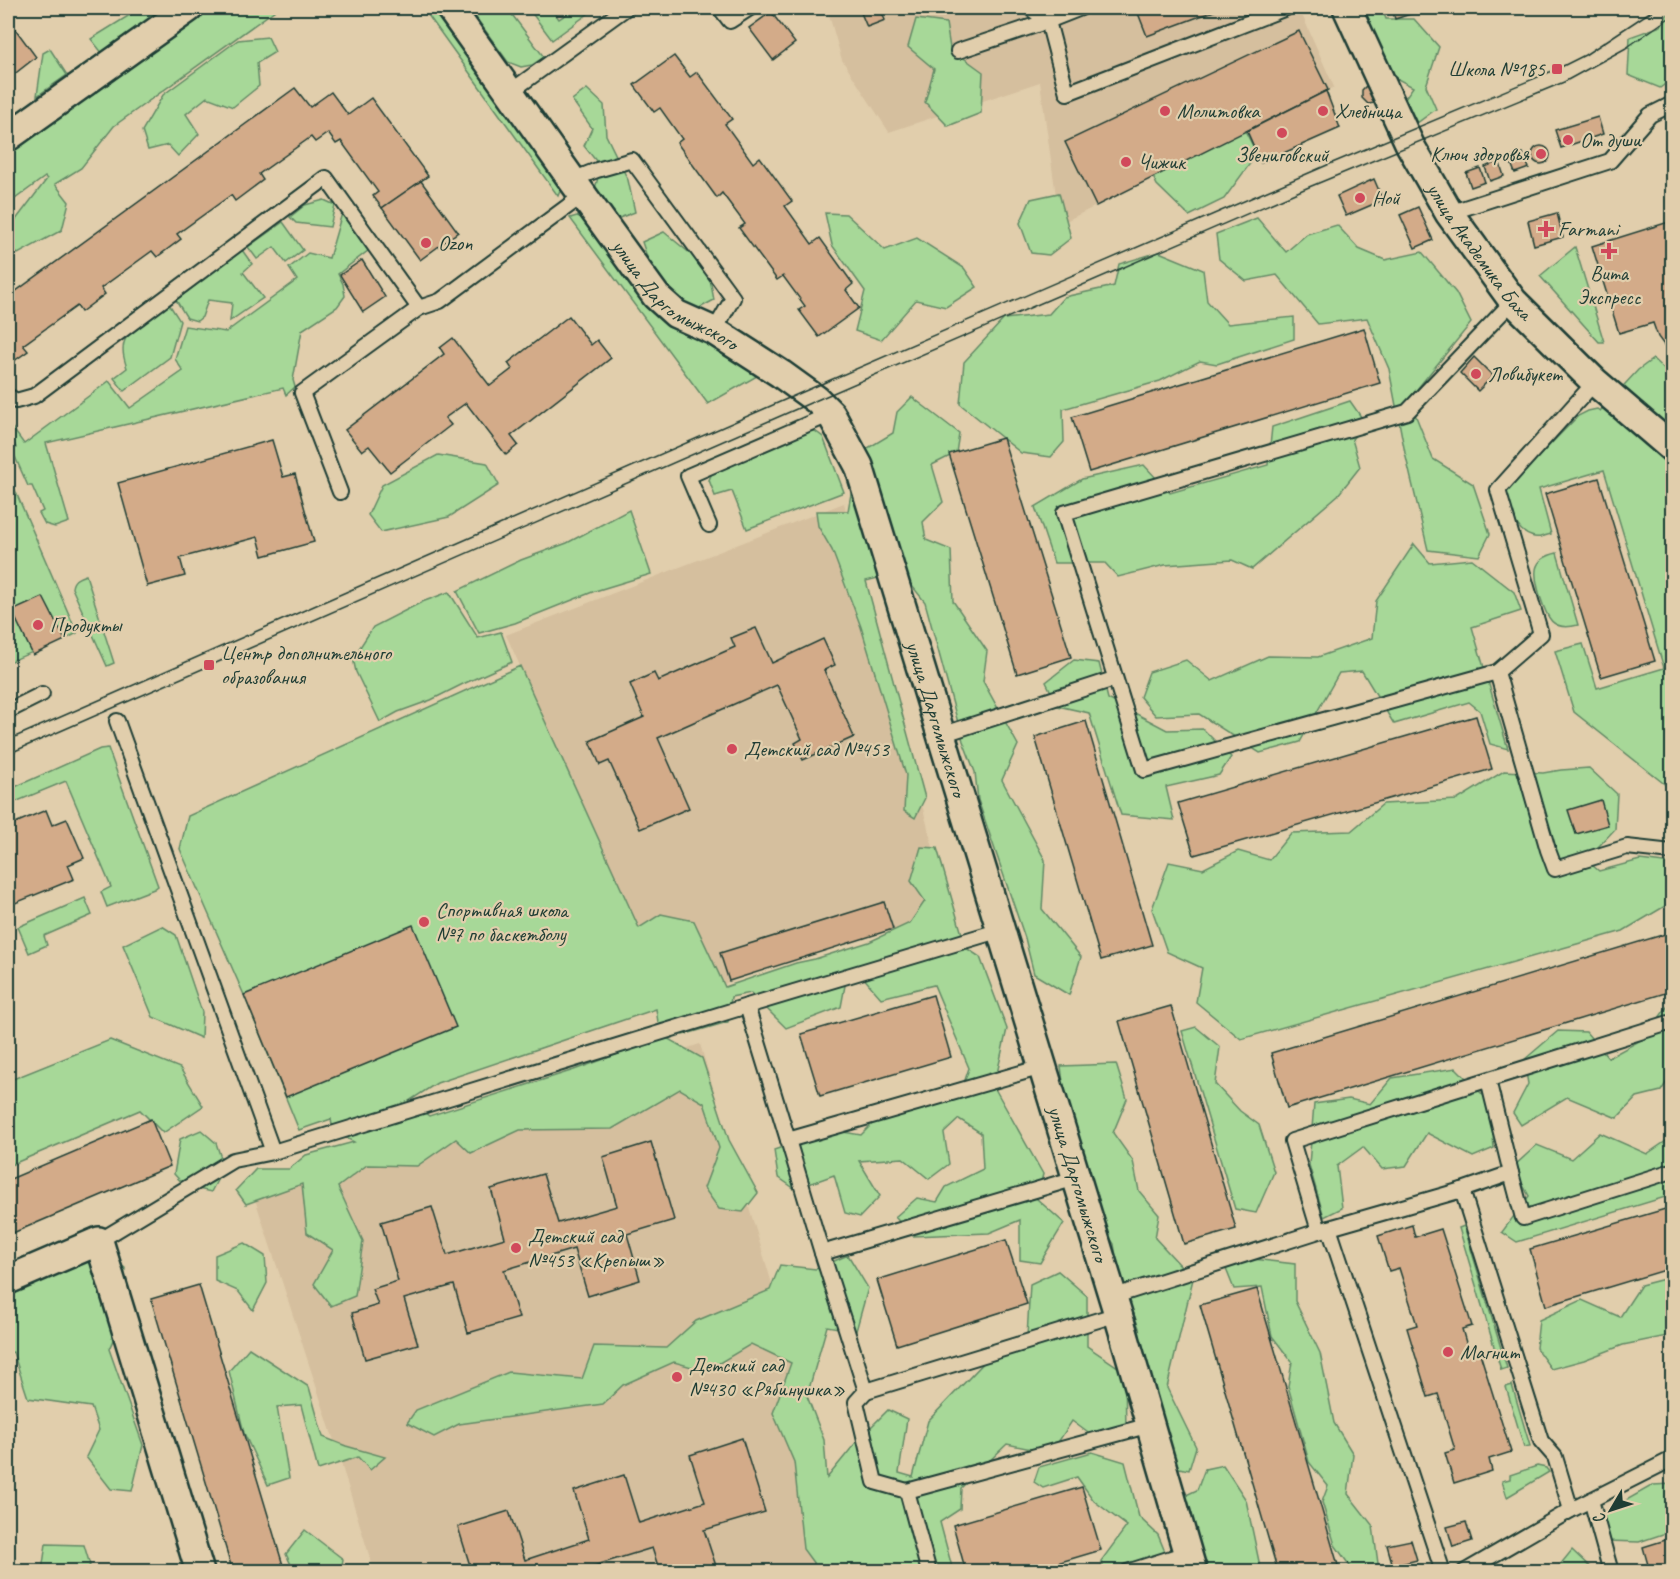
<svg xmlns="http://www.w3.org/2000/svg" width="1680" height="1579" viewBox="0 0 1680 1579" font-family="Caveat,sans-serif">
<style>
.built{fill:#d5bf9e}
.green{fill:#a7d898;stroke:#638a66;stroke-width:1.5}
.building{fill:#d3ab89;stroke:#1f3d34;stroke-width:1.5}
.lines{fill:none;stroke-linecap:round;stroke-linejoin:round}
.lane-casing{stroke:#1f3d34;stroke-width:18}
.street-casing{stroke:#1f3d34;stroke-width:32}
.lane{stroke:#e1ceac;stroke-width:14}
.street{stroke:#e1ceac;stroke-width:27}
.tram{stroke:#1f3d34;stroke-width:1.5}
.poi-dot{fill:#d1495b;stroke:#e1ceac;stroke-width:2}
.labels{text-anchor:middle;dominant-baseline:central;stroke-width:4.5;stroke-linejoin:round;paint-order:stroke}
.poi-label{font-size:21px;fill:#1f3d34;stroke:#e1ceac;text-anchor:start}
.street-label{font-size:21px;fill:#1f3d34;stroke:#e1ceac}
</style>
<rect width="100%" height="100%" fill="#e1ceac"/>
<filter id="ink" filterUnits="userSpaceOnUse"><feTurbulence type="fractalNoise" baseFrequency=".0167" numOctaves="2"/><feDisplacementMap in="SourceGraphic" scale="12" xChannelSelector="R" yChannelSelector="G"/><feConvolveMatrix kernelMatrix="1 2 1 2 8 2 1 2 1" color-interpolation-filters="sRGB"/></filter>
<g filter="url(#ink)">
<g class="built">
<polygon points="827,8 1052,8 1033,15 1035,34 1108,8 1299,8 1334,87 1060,224 1040,82 889,132 842,60"/>
<polygon points="844,503 952,921 895,937 892,929 729,981 718,989 673,1003 506,635"/>
<polygon points="700,1044 779,1307 841,1572 374,1571 336,1447 252,1190"/>
</g>
<g class="green">
<polygon points="141,8 167,8 103,54 91,39"/>
<polygon points="209,8 278,8 114,126 81,168 55,184 69,202 62,230 18,254 8,248 8,227 15,221 47,179 45,177 8,204 8,152"/>
<polygon points="423,8 431,8 558,182 560,191 558,196"/>
<polygon points="469,8 507,8 544,57 532,65 521,67 508,62"/>
<polygon points="528,8 551,8 559,19 576,8 596,8 552,40"/>
<polygon points="1356,8 1382,8 1386,19 1414,19 1439,47 1426,86 1436,109 1417,123 1405,98 1413,87 1388,74"/>
<polygon points="1671,8 1672,8 1672,79 1660,88 1628,75 1630,37 1661,26"/>
<polygon points="916,19 946,23 950,48 983,72 981,113 948,126 925,102 934,69 908,47"/>
<polygon points="268,37 275,52 257,63 259,86 233,107 207,97 186,114 199,134 178,156 168,145 148,150 142,131 163,95 238,40"/>
<polygon points="50,49 67,75 37,96 43,53"/>
<polygon points="587,89 604,105 606,135 628,180 635,212 614,220 594,192 601,167 584,146 592,128 572,100"/>
<polygon points="1239,119 1257,154 1224,199 1189,216 1157,185 1146,162"/>
<polygon points="1059,193 1071,238 1049,255 1031,253 1020,223 1031,199"/>
<polygon points="324,200 335,205 330,227 296,223 290,217 305,205"/>
<polygon points="342,213 369,250 338,274 343,284 345,296 337,307 302,330 293,380 295,387 286,395 283,388 46,443 69,522 55,527 45,524 39,513 43,511 32,486 28,486 12,450 16,448 8,428 8,422 24,444 109,381 130,408 183,371 175,359 185,326 226,332 297,280 289,268 308,253 329,258"/>
<polygon points="825,213 846,214 885,250 917,238 964,268 977,287 946,307 916,300 881,340 855,331 865,291 832,245"/>
<polygon points="577,216 585,219 715,347 757,376 708,404 570,218"/>
<polygon points="1257,218 1286,252 1307,234 1337,225 1359,249 1385,260 1422,252 1456,293 1471,323 1409,399 1433,459 1473,484 1490,534 1479,556 1428,550 1405,453 1389,369 1367,318 1318,324 1277,275 1246,281 1219,259 1216,234"/>
<polygon points="283,222 303,250 286,263 274,247 257,259 248,247"/>
<polygon points="664,232 708,268 714,300 692,312 656,284 642,242"/>
<polygon points="1575,247 1604,342 1599,342 1540,276"/>
<polygon points="242,250 252,264 243,272 263,298 230,321 232,303 208,300 202,317 197,321 187,318 176,300"/>
<polygon points="1159,252 1203,270 1207,301 1228,324 1294,317 1294,339 1217,364 1200,361 1160,381 1063,409 1064,442 1051,457 1021,453 960,404 964,362 1004,319 1049,314 1064,297 1114,286 1119,264"/>
<path d="M 169,304 L 180,321 L 170,357 L 124,391 L 114,378 L 127,368 C 124,359 121,349 125,340 C 131,327 157,313 169,304 Z"/>
<path d="M 1653,359 L 1672,377 L 1672,790 L 1574,712 L 1555,651 L 1583,644 L 1597,688 L 1664,668 L 1604,470 L 1539,489 L 1551,534 C 1544,536 1538,539 1531,536 C 1515,531 1506,504 1507,489 L 1578,416 L 1588,411 L 1597,409 L 1600,411 L 1638,370 Z"/>
<polygon points="912,397 959,433 956,453 932,465 943,502 923,522 926,540 951,550 953,601 987,651 983,681 1018,745 1002,780 1045,860 1042,909 1081,957 1069,995 1034,974 1025,938 978,800 975,772 963,741 925,602 901,572 866,581 925,798 915,818 904,811 906,775 861,627 832,550 818,526 816,511 848,511 858,454 893,433 897,412"/>
<polygon points="1350,401 1366,424 1352,439 1360,467 1338,495 1252,569 1232,560 1165,565 1118,577 1105,563 1054,563 1035,507 1082,479 1144,465 1170,493 1268,465 1272,427"/>
<polygon points="808,431 815,431 823,437 844,492 747,529 732,491 715,496 709,480 711,475 720,469"/>
<polygon points="438,455 487,463 499,485 449,517 381,532 368,515 382,485"/>
<path d="M 8,474 L 77,633 C 55,646 30,651 8,663 Z"/>
<polygon points="629,510 651,574 595,591 515,623 479,633 457,591 521,560 567,543"/>
<polygon points="1414,544 1430,563 1472,559 1514,592 1521,611 1472,627 1508,749 1490,744 1480,711 1469,702 1394,724 1362,671 1339,673 1300,742 1260,753 1199,714 1156,716 1140,697 1149,672 1186,660 1212,681 1268,656 1318,657 1372,638 1376,601"/>
<path d="M 1557,553 L 1578,625 C 1552,632 1547,618 1540,596 C 1534,575 1530,559 1557,553 Z"/>
<path d="M 86,575 L 114,663 L 107,666 L 72,588 C 73,579 78,578 86,575 Z"/>
<polygon points="449,592 478,638 501,632 512,662 463,684 431,700 398,712 380,722 356,672 353,658 373,627 422,602"/>
<polygon points="1074,660 1099,663 1108,699 1167,730 1203,729 1231,757 1219,775 1166,787 1174,820 1121,815 1089,713 1058,706 1046,682"/>
<polygon points="520,666 639,928 661,914 694,921 725,987 796,963 815,959 869,942 910,923 925,901 911,881 921,847 937,848 966,948 980,957 1007,1029 994,1087 1043,1174 1037,1199 1064,1223 1040,1263 1020,1260 1020,1220 989,1233 913,1236 895,1217 917,1198 937,1202 946,1187 983,1169 981,1133 959,1119 944,1133 949,1164 929,1179 903,1158 859,1161 880,1196 860,1217 845,1213 834,1175 795,1189 778,1177 774,1150 831,1130 861,1135 877,1119 959,1098 969,1068 934,985 881,998 862,976 846,980 841,1007 786,1028 751,993 731,997 728,1022 683,1035 658,1022 656,1009 437,1083 409,1101 429,1116 574,1070 665,1037 702,1058 729,1140 758,1193 743,1212 719,1209 704,1188 719,1148 704,1103 680,1089 612,1129 520,1130 471,1153 456,1139 417,1166 367,1165 338,1187 363,1241 355,1296 331,1306 314,1284 333,1250 307,1233 302,1184 246,1204 236,1190 256,1169 289,1169 306,1155 354,1142 333,1131 331,1119 299,1130 244,995 180,849 188,816"/>
<polygon points="108,748 158,886 154,889 107,907 101,892 111,887 66,781 8,805 8,790 100,749"/>
<polygon points="1589,768 1617,794 1615,829 1586,860 1599,871 1640,860 1672,864 1672,902 1623,931 1241,1039 1196,1002 1202,968 1167,952 1152,909 1169,862 1203,869 1238,851 1269,860 1291,833 1351,831 1383,804 1457,800 1504,771 1543,773 1561,770"/>
<polygon points="85,898 92,915 44,936 47,945 29,953 18,927"/>
<polygon points="162,926 176,935 202,1012 201,1038 153,1017 123,945"/>
<polygon points="1672,1005 1672,1074 1661,1091 1637,1097 1617,1118 1567,1097 1521,1125 1513,1113 1528,1084 1524,1060 1558,1031 1586,1032 1608,1058 1643,1039 1667,1007"/>
<polygon points="1196,1027 1220,1047 1215,1084 1240,1111 1259,1125 1274,1172 1256,1213 1235,1209 1182,1031"/>
<polygon points="110,1040 180,1068 203,1106 163,1133 140,1110 8,1166 8,1081"/>
<polygon points="1116,1064 1127,1099 1113,1133 1133,1161 1139,1191 1159,1215 1155,1238 1193,1279 1167,1388 1196,1447 1189,1470 1174,1467 1144,1370 1139,1328 1119,1275 1114,1244 1094,1213 1068,1124 1061,1066"/>
<polygon points="1456,1068 1490,1102 1494,1148 1473,1157 1427,1133 1406,1166 1382,1169 1363,1147 1337,1166 1342,1208 1324,1217 1309,1165 1314,1104 1349,1099 1370,1104 1392,1078"/>
<polygon points="201,1130 216,1143 224,1167 211,1192 185,1186 174,1174 180,1139"/>
<polygon points="1600,1133 1647,1154 1672,1137 1672,1195 1517,1242 1502,1232 1529,1196 1513,1167 1537,1145 1571,1159"/>
<polygon points="1464,1226 1507,1368 1501,1370 1459,1228"/>
<polygon points="84,1236 125,1268 121,1322 109,1349 143,1445 132,1491 111,1489 86,1457 99,1430 91,1407 28,1398 13,1352 8,1353 8,1268"/>
<polygon points="244,1243 265,1256 267,1283 253,1310 238,1291 215,1281 215,1255"/>
<polygon points="848,1255 868,1288 856,1331 827,1326 807,1396 824,1440 827,1478 858,1440 888,1410 907,1419 899,1473 913,1477 928,1421 996,1350 1027,1337 1030,1284 1058,1271 1087,1296 1087,1346 1125,1372 1126,1433 1099,1441 1072,1421 1051,1453 1007,1444 961,1488 960,1509 940,1522 953,1571 795,1571 817,1568 803,1549 794,1462 773,1413 791,1363 751,1344 706,1371 674,1362 623,1385 603,1404 459,1424 434,1437 407,1423 416,1410 509,1372 582,1379 594,1346 666,1348 696,1321 770,1290 780,1265 816,1269"/>
<polygon points="1253,1259 1295,1264 1295,1301 1320,1353 1334,1423 1353,1454 1348,1494 1373,1526 1379,1571 1352,1571 1352,1569 1335,1545 1322,1502 1328,1486 1309,1462 1288,1386 1292,1362 1272,1336 1262,1287 1234,1289 1226,1269"/>
<polygon points="1672,1277 1672,1335 1623,1345 1584,1360 1551,1369 1536,1348 1539,1320 1582,1300 1620,1317 1641,1285"/>
<polygon points="249,1348 309,1387 323,1437 346,1446 385,1457 370,1470 358,1457 318,1470 301,1405 277,1407 289,1478 268,1485 244,1433 229,1371"/>
<polygon points="1512,1385 1530,1446 1524,1447 1506,1387"/>
<polygon points="1092,1452 1125,1462 1139,1517 1158,1535 1173,1571 1105,1571 1101,1561 1127,1526 1094,1501 1077,1477 1043,1488 1034,1482 1039,1467"/>
<polygon points="1223,1465 1246,1500 1261,1571 1201,1571 1180,1498 1197,1490 1205,1469"/>
<polygon points="1537,1466 1546,1468 1549,1472 1507,1497 1502,1481 1510,1479 1510,1475"/>
<polygon points="1672,1484 1672,1531 1639,1542 1608,1541 1600,1515 1653,1485"/>
<polygon points="305,1530 343,1559 341,1571 294,1571 286,1554"/>
<polygon points="46,1544 84,1545 90,1565 85,1571 42,1571"/>
<polygon points="1572,1550 1594,1571 1555,1571"/>
</g>
<g class="building">
<polygon points="859,8 897,8 882,13 885,20 867,27"/>
<polygon points="1136,8 1222,8 1147,36"/>
<polygon points="1392,8 1429,8 1395,19"/>
<polygon points="771,12 795,43 773,60 749,28"/>
<polygon points="8,19 36,57 8,79"/>
<polygon points="1299,31 1328,90 1096,206 1065,142"/>
<polygon points="674,56 690,77 697,72 732,119 725,124 753,163 760,157 792,201 785,206 812,244 820,238 853,284 846,290 859,308 819,337 799,310 805,306 783,276 777,280 739,228 745,224 722,193 717,198 677,143 682,139 660,108 654,112 634,85"/>
<polygon points="1367,85 1375,97 1373,98 1375,103 1368,104 1362,98 1362,90"/>
<polygon points="295,88 310,107 331,92 348,115 371,98 428,176 382,208 373,196 378,192 341,141 336,144 328,133 315,142 311,137 259,174 263,180 235,201 231,195 177,234 181,239 157,257 152,251 101,288 105,294 81,312 77,306 23,345 28,351 14,361 8,352 8,297"/>
<polygon points="1326,91 1340,128 1261,163 1247,131"/>
<polygon points="1598,117 1603,134 1561,148 1555,130"/>
<circle cx="1541" cy="155" r="9"/>
<polygon points="1523,153 1529,168 1515,173 1509,158"/>
<polygon points="1499,161 1504,176 1490,181 1485,167"/>
<polygon points="1480,168 1485,182 1471,187 1466,173"/>
<polygon points="1374,179 1383,200 1346,216 1337,196"/>
<polygon points="421,181 458,232 420,260 382,208"/>
<polygon points="1418,207 1433,240 1415,248 1400,215"/>
<polygon points="1557,213 1563,237 1534,245 1528,221"/>
<polygon points="1672,221 1672,356 1658,337 1653,323 1619,333 1592,246"/>
<polygon points="362,260 385,297 363,312 340,275"/>
<polygon points="569,316 591,345 597,340 611,358 511,436 518,445 506,455 466,403 445,418 451,425 390,472 369,446 362,451 345,430 444,354 440,348 453,338 490,386 512,369 508,363"/>
<polygon points="1364,328 1380,383 1089,472 1072,417"/>
<polygon points="1474,357 1493,376 1478,391 1460,373"/>
<polygon points="1003,438 1071,657 1017,674 949,454"/>
<polygon points="272,440 283,477 295,474 314,542 263,556 258,537 180,558 185,576 147,586 118,483"/>
<polygon points="1599,478 1655,661 1601,677 1545,494"/>
<polygon points="43,597 65,640 33,655 12,611"/>
<polygon points="756,628 772,663 823,639 835,665 824,670 854,737 803,760 795,743 802,739 777,685 658,738 689,808 640,829 609,761 600,765 590,741 644,717 630,684 654,673 658,681 735,647 731,638"/>
<polygon points="1476,716 1492,769 1194,855 1178,803"/>
<polygon points="1086,721 1152,945 1101,960 1035,737"/>
<polygon points="1601,800 1608,825 1576,834 1568,810"/>
<polygon points="46,810 52,825 67,819 84,858 68,865 74,879 8,906 8,826"/>
<polygon points="884,902 893,929 729,981 720,953"/>
<polygon points="413,925 456,1027 286,1097 244,995"/>
<polygon points="1672,932 1672,991 1287,1108 1271,1053"/>
<polygon points="933,995 951,1057 820,1096 801,1034"/>
<polygon points="1171,1006 1236,1229 1184,1244 1119,1021"/>
<polygon points="151,1119 170,1166 8,1235 8,1180"/>
<polygon points="651,1142 674,1220 627,1234 640,1280 588,1296 574,1249 504,1270 519,1318 468,1333 454,1285 404,1299 418,1344 365,1359 352,1313 378,1305 372,1289 398,1281 381,1222 432,1207 447,1255 505,1238 491,1189 543,1174 558,1223 617,1206 603,1157"/>
<polygon points="1672,1207 1672,1268 1546,1306 1530,1249"/>
<polygon points="1412,1225 1415,1237 1441,1229 1472,1326 1462,1329 1469,1353 1479,1350 1511,1452 1489,1459 1492,1471 1454,1483 1445,1453 1455,1450 1438,1394 1428,1397 1407,1328 1417,1325 1399,1268 1389,1271 1378,1236"/>
<polygon points="1006,1240 1027,1304 897,1345 877,1280"/>
<polygon points="199,1285 285,1572 233,1572 151,1299"/>
<polygon points="1257,1289 1340,1572 1278,1572 1200,1305"/>
<polygon points="742,1438 765,1512 704,1530 718,1572 660,1572 652,1548 590,1567 591,1572 472,1572 458,1527 509,1511 525,1560 589,1539 574,1491 624,1475 639,1523 705,1502 690,1455"/>
<polygon points="1082,1487 1101,1550 1027,1572 966,1572 953,1525"/>
<polygon points="1466,1522 1472,1541 1453,1547 1447,1527"/>
<polygon points="1672,1538 1672,1572 1650,1572 1643,1547"/>
<polygon points="1411,1540 1417,1560 1393,1566 1387,1545"/>
</g>
<g class="lines">
<g class="lane-casing">
<g id="lane">
<polyline points="720,8 730,21 750,8"/>
<polyline points="1030,8 1048,21 1067,93 1286,8"/>
<polyline points="958,51 1048,21 1081,8"/>
<polyline points="510,92 626,8"/>
<polyline points="572,180 597,170 632,160 733,298 714,331"/>
<polyline points="1449,213 1610,161 1650,115 1672,104"/>
<polyline points="1513,301 1407,412 1064,513 1144,770 1497,672 1541,634 1498,490 1595,382"/>
<polyline points="8,396 16,401 34,396 326,178 419,308"/>
<polyline points="340,492 302,393 419,308 440,301 583,195"/>
<polyline points="709,525 688,476 831,414"/>
<polyline points="1497,672 1548,850 1555,869 1627,847 1672,852"/>
<polyline points="8,711 42,694"/>
<polyline points="117,721 273,1152"/>
<polyline points="941,735 1114,679"/>
<polyline points="747,1006 788,1140 1042,1067"/>
<polyline points="788,1140 822,1253"/>
<polyline points="1511,1173 1523,1218 1672,1171"/>
<polyline points="1076,1178 822,1253 866,1391 1118,1314"/>
<polyline points="1462,1190 1541,1441 1555,1457 1571,1510"/>
<polyline points="1329,1228 1443,1572"/>
<polyline points="1319,1231 1292,1141 1672,1022"/>
<polyline points="99,1241 233,1160 273,1152 747,1006 1001,930"/>
<polyline points="1112,1297 1319,1231 1462,1190 1511,1173 1488,1080"/>
<polyline points="866,1391 856,1402 875,1482 907,1491"/>
<polyline points="1591,1500 1611,1572"/>
<polyline points="929,1572 907,1491 1150,1425"/>
<polyline points="1127,1572 1187,1553"/>
<polyline points="1464,1572 1571,1510 1672,1459"/>
</g>
</g>
<g class="street-casing">
<g id="street">
<path id="s1" d="M 450,8 L 572,180 L 656,296 L 676,314 L 714,331 L 781,374 L 817,400 L 831,414 L 859,466 L 1118,1314 L 1193,1572"/>
<path id="s2" d="M 1347,8 L 1410,145 L 1449,213 L 1513,301 L 1595,382 L 1672,448"/>
<polyline points="8,137 189,8"/>
<polyline points="8,1280 99,1241 200,1572"/>
</g>
</g>
<use href="#lane" class="lane"/>
<use href="#street" class="street"/>
<g class="tram">
<polyline points="8,740 805,391 1325,166 1557,69 1585,55 1656,8"/>
<polyline points="8,754 817,400 1309,187 1564,82 1626,48 1672,16"/>
</g>
</g>
</g>
<g class="poi-dot">
<rect x="1551" y="63" width="12" height="12" rx="3"/>
<circle cx="1165" cy="111" r="6"/>
<circle cx="1323" cy="111" r="6"/>
<circle cx="1282" cy="133" r="6"/>
<circle cx="1568" cy="140" r="6"/>
<circle cx="1541" cy="154" r="6"/>
<circle cx="1126" cy="162" r="6"/>
<circle cx="1360" cy="198" r="6"/>
<path d="M1543 220h6v6h6v6h-6v6h-6v-6h-6v-6h6z"/>
<circle cx="426" cy="243" r="6"/>
<path d="M1606 242h6v6h6v6h-6v6h-6v-6h-6v-6h6z"/>
<circle cx="1476" cy="374" r="6"/>
<circle cx="38" cy="625" r="6"/>
<rect x="203" y="659" width="12" height="12" rx="3"/>
<circle cx="732" cy="749" r="6"/>
<circle cx="424" cy="922" r="6"/>
<circle cx="516" cy="1248" r="6"/>
<circle cx="1448" cy="1352" r="6"/>
<circle cx="677" cy="1377" r="6"/>
</g>
<g class="labels">
<g class="poi-label">
<text x="1545" y="69" text-anchor="end">Школа №185</text>
<text x="1177" y="111">Молитовка</text>
<text x="1335" y="111">Хлебница</text>
<text x="1580" y="140">От души</text>
<text x="1529" y="154" text-anchor="end">Ключ здоровья</text>
<text x="1282" y="155" text-anchor="middle">Звениговский</text>
<text x="1138" y="162">Чижик</text>
<text x="1372" y="198">Ной</text>
<text x="1558" y="229">Farmani</text>
<text x="438" y="243">Ozon</text>
<text x="1609" y="273" text-anchor="middle">Вита<tspan x="1609" dy="24">Экспресс</tspan></text>
<text x="1488" y="374">Ловибукет</text>
<text x="50" y="625">Продукты</text>
<text x="221" y="653">Центр дополнительного<tspan x="221" dy="24">образования</tspan></text>
<text x="744" y="749">Детский сад №453</text>
<text x="436" y="910">Спортивная школа<tspan x="436" dy="24">№7 по баскетболу</tspan></text>
<text x="528" y="1236">Детский сад<tspan x="528" dy="24">№453 «Крепыш»</tspan></text>
<text x="1460" y="1352">Магнит</text>
<text x="689" y="1365">Детский сад<tspan x="689" dy="24">№430 «Рябинушка»</tspan></text>
</g>
<g class="street-label">
<text stroke="none"><textPath href="#s2" startOffset="278">улица Академика Баха</textPath></text>
<text stroke="none"><textPath href="#s1" startOffset="368">улица Даргомыжского</textPath></text>
<text stroke="none"><textPath href="#s1" startOffset="890">улица Даргомыжского</textPath></text>
<text stroke="none"><textPath href="#s1" startOffset="1376">улица Даргомыжского</textPath></text>
</g>
</g>
<rect width="1680" height="1579" fill="none" stroke="#e1ceac" stroke-width="30"/>
<rect x="15" y="15" width="1650" height="1549" fill="none" stroke="#1f3d34" stroke-width="2" filter="url(#ink)"/>
<g transform="translate(1611 1510) rotate(231)" stroke="#e1ceac" stroke-width="4.5" paint-order="stroke">
<path d="M0-4.5L10 22L0 15L-10 22Z" fill="#1f3d34"/>
<text y="-9" font-size="16" font-weight="bold" text-anchor="middle" fill="#1f3d34">С</text>
</g>
</svg>
